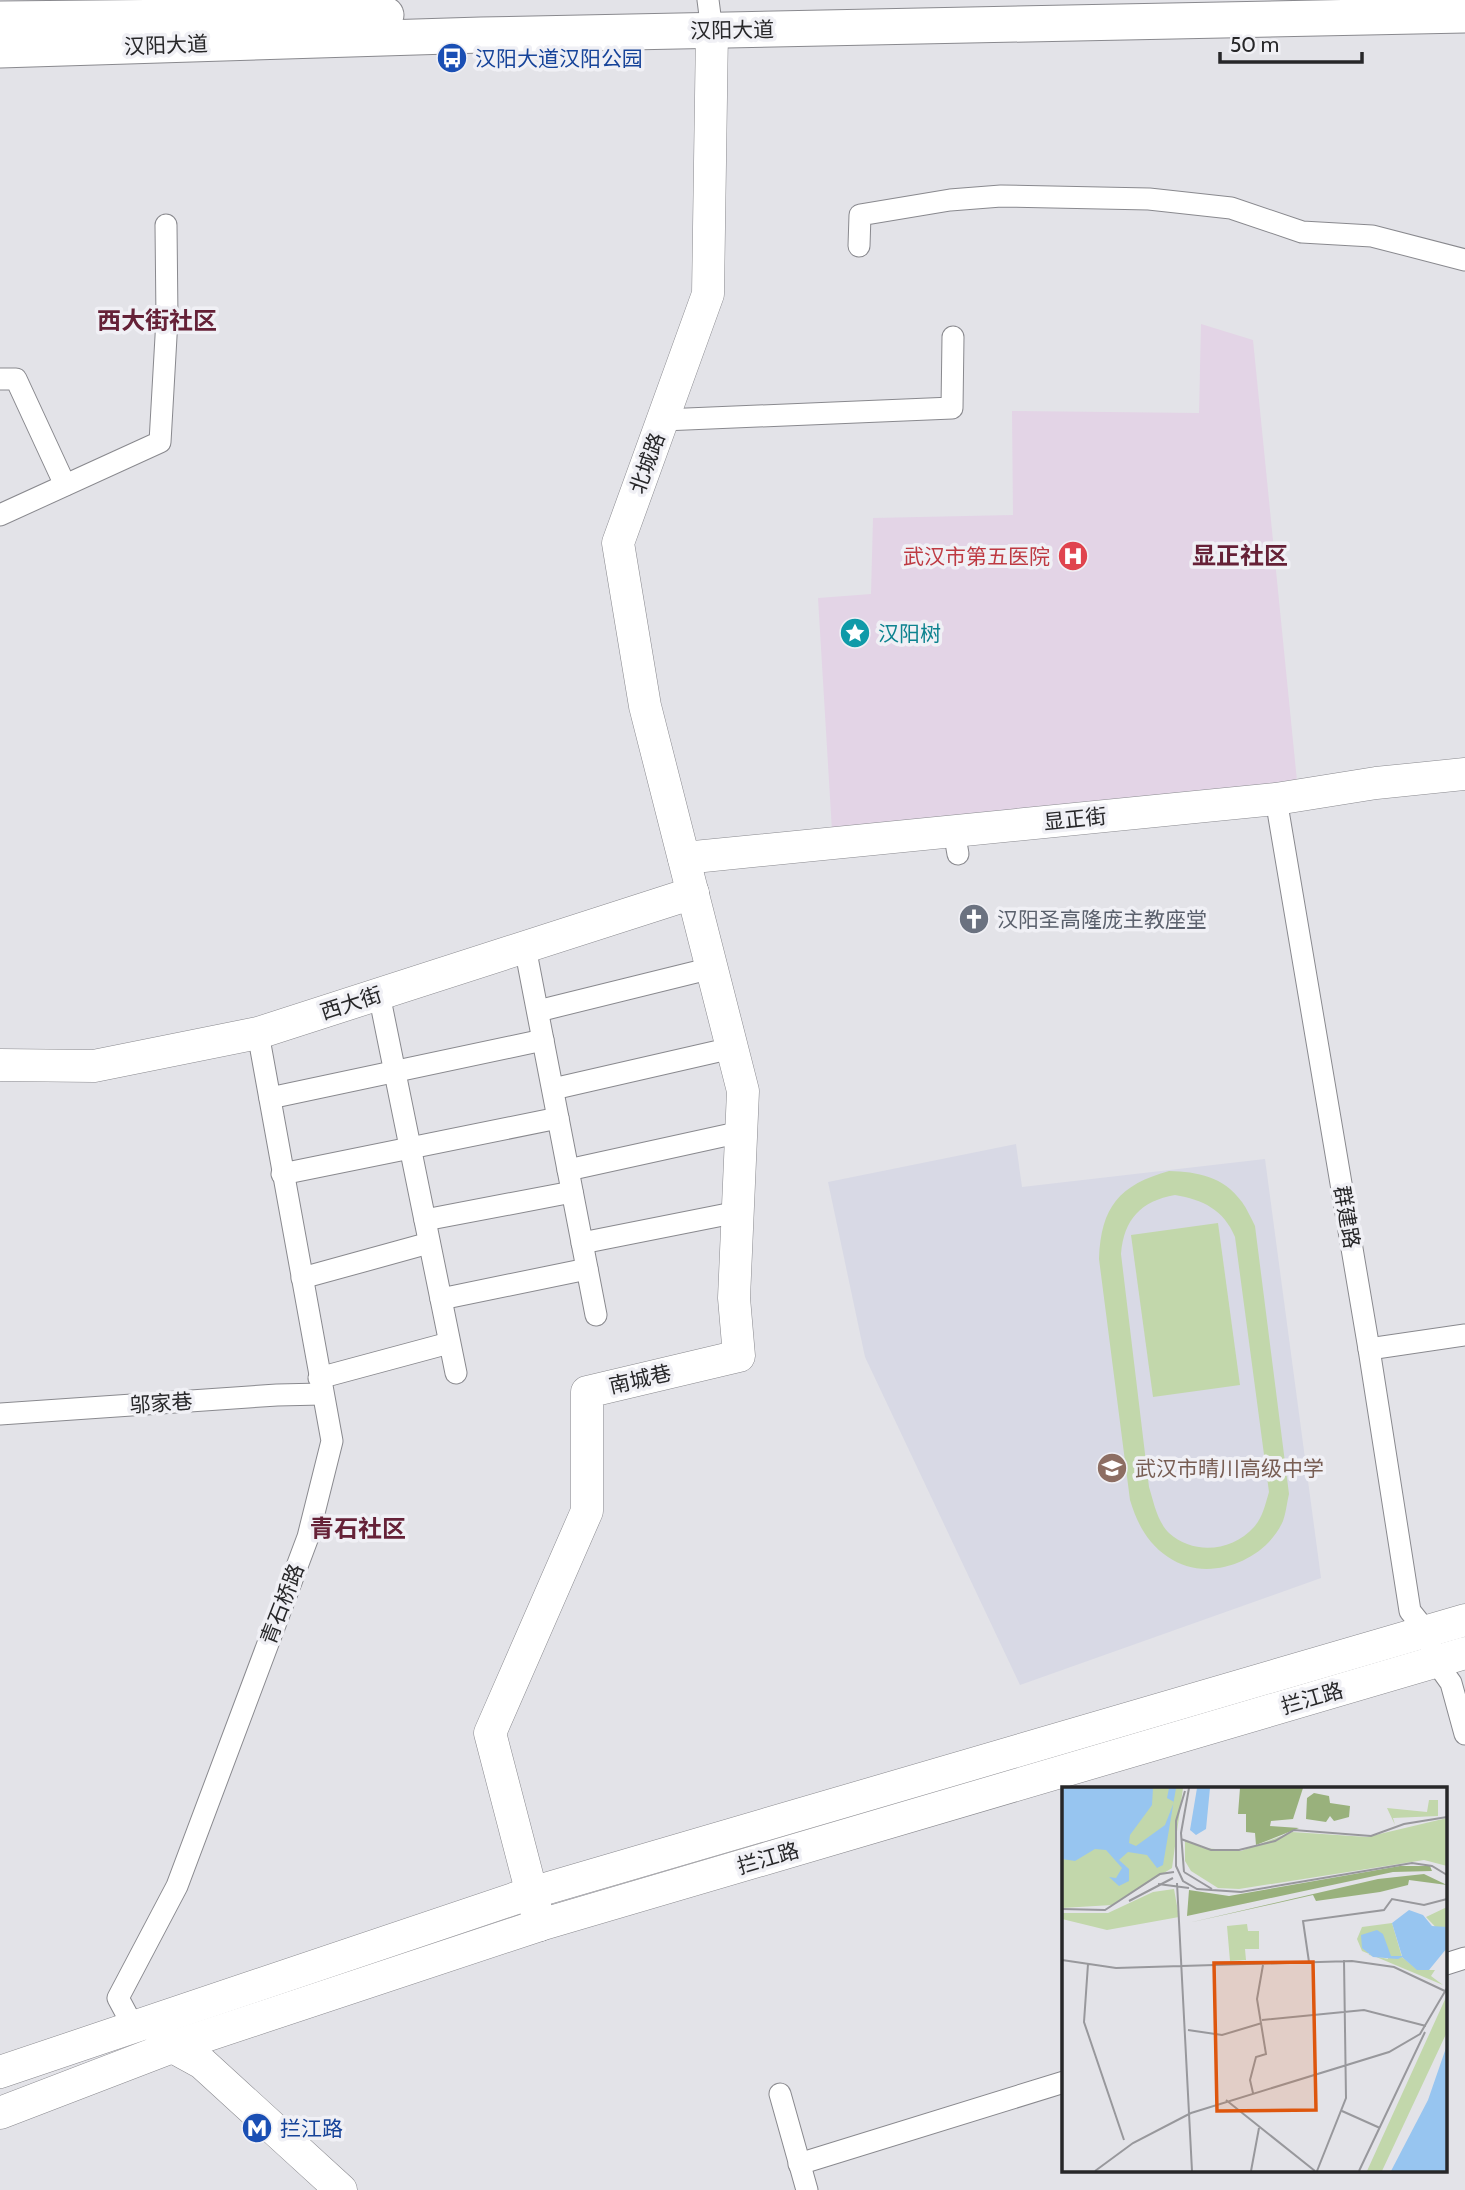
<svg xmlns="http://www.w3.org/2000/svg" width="1465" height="2190" viewBox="0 0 1465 2190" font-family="Cabin,'Noto Sans SC',sans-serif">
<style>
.built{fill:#d8d9e5}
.medical{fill:#e3d4e6}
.garden{fill:#c2d7ab;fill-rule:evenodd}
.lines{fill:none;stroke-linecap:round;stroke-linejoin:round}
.street-casing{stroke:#89898e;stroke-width:23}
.secondary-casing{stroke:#89898e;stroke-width:33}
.primary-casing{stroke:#89898e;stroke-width:37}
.street{stroke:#fff;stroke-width:21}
.secondary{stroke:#fff;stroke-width:32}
.primary{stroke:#fff;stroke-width:35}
.labels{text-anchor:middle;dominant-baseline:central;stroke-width:7;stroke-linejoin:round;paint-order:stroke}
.street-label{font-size:21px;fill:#272729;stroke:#f0f0f5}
.transit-label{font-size:21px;fill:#164399;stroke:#f0f0f5;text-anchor:start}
.health-label{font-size:21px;fill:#be3a42;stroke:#f0f0f5;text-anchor:end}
.culture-label{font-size:21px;fill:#0d838f;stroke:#f0f0f5;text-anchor:start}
.worship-label{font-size:21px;fill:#5b616d;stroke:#f0f0f5;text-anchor:start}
.education-label{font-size:21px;fill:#785e54;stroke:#f0f0f5;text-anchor:start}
.quarter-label{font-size:24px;font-weight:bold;fill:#652137;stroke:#f0f0f5}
.inset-road{fill:none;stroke:#98989c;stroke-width:2}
.view{fill:#de560d;fill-opacity:0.15;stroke:#de560d;stroke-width:3.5}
.inset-edge{fill:none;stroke:#272729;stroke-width:3.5}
</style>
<rect width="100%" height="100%" fill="#e3e3e8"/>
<polygon class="built" points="1016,1144 1022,1187 1265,1159 1321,1578 1020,1685 865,1357 828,1182"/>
<polygon class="medical" points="1201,324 1253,340 1297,781 832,831 818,598 871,594 873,518 1013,515 1012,411 1199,413"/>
<g class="garden">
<path d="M 1169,1171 C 1198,1172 1223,1176 1242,1202 C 1247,1209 1251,1218 1255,1226 L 1289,1494 C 1287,1502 1286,1513 1283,1521 C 1265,1562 1206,1584 1168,1557 C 1147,1543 1137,1523 1130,1500 L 1099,1259 C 1101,1207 1119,1185 1169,1171 ZM 1175,1195 C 1203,1200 1223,1209 1235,1237 L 1269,1492 C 1265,1505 1263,1517 1254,1527 C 1232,1552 1193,1555 1169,1533 C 1157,1521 1154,1503 1149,1487 L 1121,1254 C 1124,1219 1141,1201 1175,1195 Z"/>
<polygon points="1218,1223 1240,1385 1153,1397 1131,1235"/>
</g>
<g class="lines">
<g class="street-casing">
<g id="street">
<polyline points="708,0 712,31"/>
<polyline points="859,246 860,215 950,200 1001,196 1149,199 1231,208 1302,232 1372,236 1465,260"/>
<polyline points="0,379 16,379 65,485"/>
<polyline points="663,420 952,408 953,337"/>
<polyline points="0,515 160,442 167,319 166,225"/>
<polyline points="1276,799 1369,1349 1410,1611 1426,1631 1436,1662 1451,1683 1465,1734"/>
<polyline points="954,831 958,854"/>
<polyline points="525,947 596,1315"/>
<polyline points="379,994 456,1373"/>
<polyline points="538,1011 712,968"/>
<polyline points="553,1089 732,1048"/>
<polyline points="270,1098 543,1040"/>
<polyline points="568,1170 741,1132"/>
<polyline points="282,1174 558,1118"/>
<polyline points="425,1220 572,1192"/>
<polyline points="582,1243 738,1212"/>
<polyline points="302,1278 429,1243"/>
<polyline points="441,1299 587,1269"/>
<polyline points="1369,1349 1465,1335"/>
<polyline points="319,1378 449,1343"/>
<polyline points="0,1414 277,1395 322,1394"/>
<polyline points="1446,1964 1465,1958"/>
<polyline points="133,2026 118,1998 177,1886 308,1537 332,1441 258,1033"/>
<polyline points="780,2094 807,2190"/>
<polyline points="799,2164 1064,2082"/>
</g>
</g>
<g class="secondary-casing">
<g id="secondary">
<polyline points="684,858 1276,799 1376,783 1465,774"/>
<polyline points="0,1065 94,1066 258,1033 693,893"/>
<polyline points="540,1925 490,1733 587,1511 587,1392 739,1356 734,1298 743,1091 645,706 618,543 708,294 712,31"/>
<polyline points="162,2041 202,2063 341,2190"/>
<polyline points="0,2072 531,1893 1465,1620"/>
<polyline points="0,2113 172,2047 540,1925 1465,1653"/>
</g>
</g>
<g class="primary-casing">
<g id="primary">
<polyline points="0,19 386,15"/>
<polyline points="0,50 481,35 1465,15"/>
</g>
</g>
<use href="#street" class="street"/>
<use href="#secondary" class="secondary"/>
<use href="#primary" class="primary"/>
</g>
<defs>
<g id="bus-disc" transform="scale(1.575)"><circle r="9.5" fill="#1a4fb4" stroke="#f0f0f5"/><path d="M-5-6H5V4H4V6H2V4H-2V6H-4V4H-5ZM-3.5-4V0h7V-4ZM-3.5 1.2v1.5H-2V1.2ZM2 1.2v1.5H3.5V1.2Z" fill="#fff"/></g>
<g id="hospital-disc" transform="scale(1.575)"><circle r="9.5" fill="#e0444e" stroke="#f0f0f5"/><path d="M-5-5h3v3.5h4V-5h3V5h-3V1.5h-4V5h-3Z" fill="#fff"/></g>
<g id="sight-disc" transform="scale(1.575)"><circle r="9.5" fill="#0f9aa8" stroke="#f0f0f5"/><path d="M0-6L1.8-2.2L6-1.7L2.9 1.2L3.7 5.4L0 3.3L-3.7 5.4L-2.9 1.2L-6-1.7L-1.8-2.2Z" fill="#fff"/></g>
<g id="church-disc" transform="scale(1.575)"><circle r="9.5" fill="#6b7280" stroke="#f0f0f5"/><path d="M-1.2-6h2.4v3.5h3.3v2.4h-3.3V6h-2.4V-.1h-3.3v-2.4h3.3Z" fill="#fff"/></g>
<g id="school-disc" transform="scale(1.575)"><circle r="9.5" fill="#8d6e63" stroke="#f0f0f5"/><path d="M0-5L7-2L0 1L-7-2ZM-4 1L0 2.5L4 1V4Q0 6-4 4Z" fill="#fff"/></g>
<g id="metro-disc" transform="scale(1.575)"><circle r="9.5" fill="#1a4fb4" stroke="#f0f0f5"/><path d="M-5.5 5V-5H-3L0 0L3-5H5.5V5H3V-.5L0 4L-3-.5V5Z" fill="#fff"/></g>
</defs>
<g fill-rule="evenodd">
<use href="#bus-disc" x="452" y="58"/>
<use href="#hospital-disc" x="1073" y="556"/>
<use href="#sight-disc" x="855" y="633"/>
<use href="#church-disc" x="974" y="919"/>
<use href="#school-disc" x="1112" y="1468"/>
<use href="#metro-disc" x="257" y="2128"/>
</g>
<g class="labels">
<g class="street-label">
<text transform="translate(732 30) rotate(-1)">汉阳大道</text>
<text transform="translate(166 45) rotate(-2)">汉阳大道</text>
<text transform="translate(647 463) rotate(-70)">北城路</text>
<text transform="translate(1075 819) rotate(-6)">显正街</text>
<text transform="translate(351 1003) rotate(-18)">西大街</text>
<text transform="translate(1347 1217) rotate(80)">群建路</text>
<text transform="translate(640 1379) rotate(-13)">南城巷</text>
<text transform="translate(161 1403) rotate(-4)">邬家巷</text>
<text transform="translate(282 1604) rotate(-69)">青石桥路</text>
<text transform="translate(1312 1698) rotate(-16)">拦江路</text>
<text transform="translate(768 1858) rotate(-16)">拦江路</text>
</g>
<g class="transit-label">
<text x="475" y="58">汉阳大道汉阳公园</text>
<text x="280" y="2128">拦江路</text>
</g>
<g class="health-label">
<text x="1050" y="556">武汉市第五医院</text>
</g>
<g class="culture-label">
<text x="878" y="633">汉阳树</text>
</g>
<g class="worship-label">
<text x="997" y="919">汉阳圣高隆庞主教座堂</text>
</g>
<g class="education-label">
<text x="1135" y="1468">武汉市晴川高级中学</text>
</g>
<g class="quarter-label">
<text x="157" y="320">西大街社区</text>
<text x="1240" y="555">显正社区</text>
<text x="358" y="1528">青石社区</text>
</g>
</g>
<g transform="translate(1062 1787)">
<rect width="385" height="385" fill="#e3e3e8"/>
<path d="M 367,13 L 376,13 L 376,29 L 331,31 L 333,38 L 325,21 L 365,25 Z" fill="#c2d7ab"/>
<path d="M 178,1 L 241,1 L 231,32 L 209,34 L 208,39 L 237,41 L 194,58 L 193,46 L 184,45 L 184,27 L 176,27 ZM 252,6 L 267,9 L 268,16 L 288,19 L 287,30 L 272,34 L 268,29 L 264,35 L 244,32 L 245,11 ZM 338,79 L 368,79 L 370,84 L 331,85 L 125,129 L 127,103 L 167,109 ZM 362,87 L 385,98 L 347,93 L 346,98 L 318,105 L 254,114 L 251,108 L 126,136 L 316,92 Z" fill="#99b17c"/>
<path d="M 0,1 L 121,1 L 110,81 L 50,118 L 0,121 ZM 385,31 L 385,79 L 362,73 L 177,102 L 156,101 L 129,84 L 123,74 L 123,53 L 141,61 L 179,64 L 230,45 L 305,50 ZM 112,102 L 117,130 L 45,143 L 0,132 L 0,126 L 46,126 L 91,105 ZM 385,120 L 385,152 L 364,130 ZM 330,136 L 340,170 L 356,183 L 373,183 L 369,189 L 381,198 L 300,164 L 295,152 L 300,140 ZM 310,145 L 323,154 L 326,172 L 307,168 L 300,150 ZM 185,137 L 186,144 L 197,144 L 197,162 L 183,162 L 184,173 L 168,174 L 165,139 ZM 385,208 L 385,245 L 320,384 L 305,384 Z" fill="#c2d7ab" fill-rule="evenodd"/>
<path d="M 0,1 L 91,1 L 90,18 L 68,48 L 67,56 L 74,59 L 103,38 L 112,15 L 105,11 L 107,1 L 114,1 L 101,78 L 95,81 L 85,68 L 66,65 L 57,73 L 67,82 L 67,94 L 57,99 L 47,90 L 54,91 L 60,81 L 44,63 L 33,62 L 13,74 L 0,72 ZM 135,1 L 148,1 L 144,42 L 134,48 L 128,43 ZM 347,123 L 361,128 L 370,139 L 385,140 L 385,161 L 367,183 L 355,183 L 340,170 L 336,172 L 311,170 L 300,161 L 299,148 L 315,143 L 321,147 L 329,169 L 340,169 L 330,136 ZM 385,258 L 385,384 L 329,384 L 366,313 Z" fill="#97c5f0"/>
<path class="inset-road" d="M 123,4 L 114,34 L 114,79 L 121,94 L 135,102 L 179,105 L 350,76 L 370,79 L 385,88M 119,52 L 149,63 L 177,63 L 213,54 L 232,43 L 309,49 L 342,37 L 385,30M 122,85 L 119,46 L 127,1M 122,85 L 150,102M 115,96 L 130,384M 96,97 L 127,101M 67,114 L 111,91M 0,122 L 43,123 L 98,87 L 112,85M 0,173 L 54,181 L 290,174 L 332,180 L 385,205M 247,175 L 241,134 L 322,123 L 330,112 L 362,118 L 385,112M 26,177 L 22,235 L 62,353M 200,233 L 302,223 L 364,239M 126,243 L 160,248 L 200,236M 191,306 L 188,293 L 194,270 L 204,267 L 195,212 L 201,178M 164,313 L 253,384M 280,324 L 318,341M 129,326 L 327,265 L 358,247 L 385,201M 33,384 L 71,356 L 129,326M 189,384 L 197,341M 255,384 L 284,311 L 282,173M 297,384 L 363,245"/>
<path class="view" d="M 251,175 L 254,323 L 155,324 L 152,176 Z"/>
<rect width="385" height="385" class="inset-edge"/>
</g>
<path d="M1220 52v10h142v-10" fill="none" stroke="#272729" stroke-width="3.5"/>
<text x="1230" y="52" font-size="21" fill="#272729" stroke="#f0f0f5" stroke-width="5" paint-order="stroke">50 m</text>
</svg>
